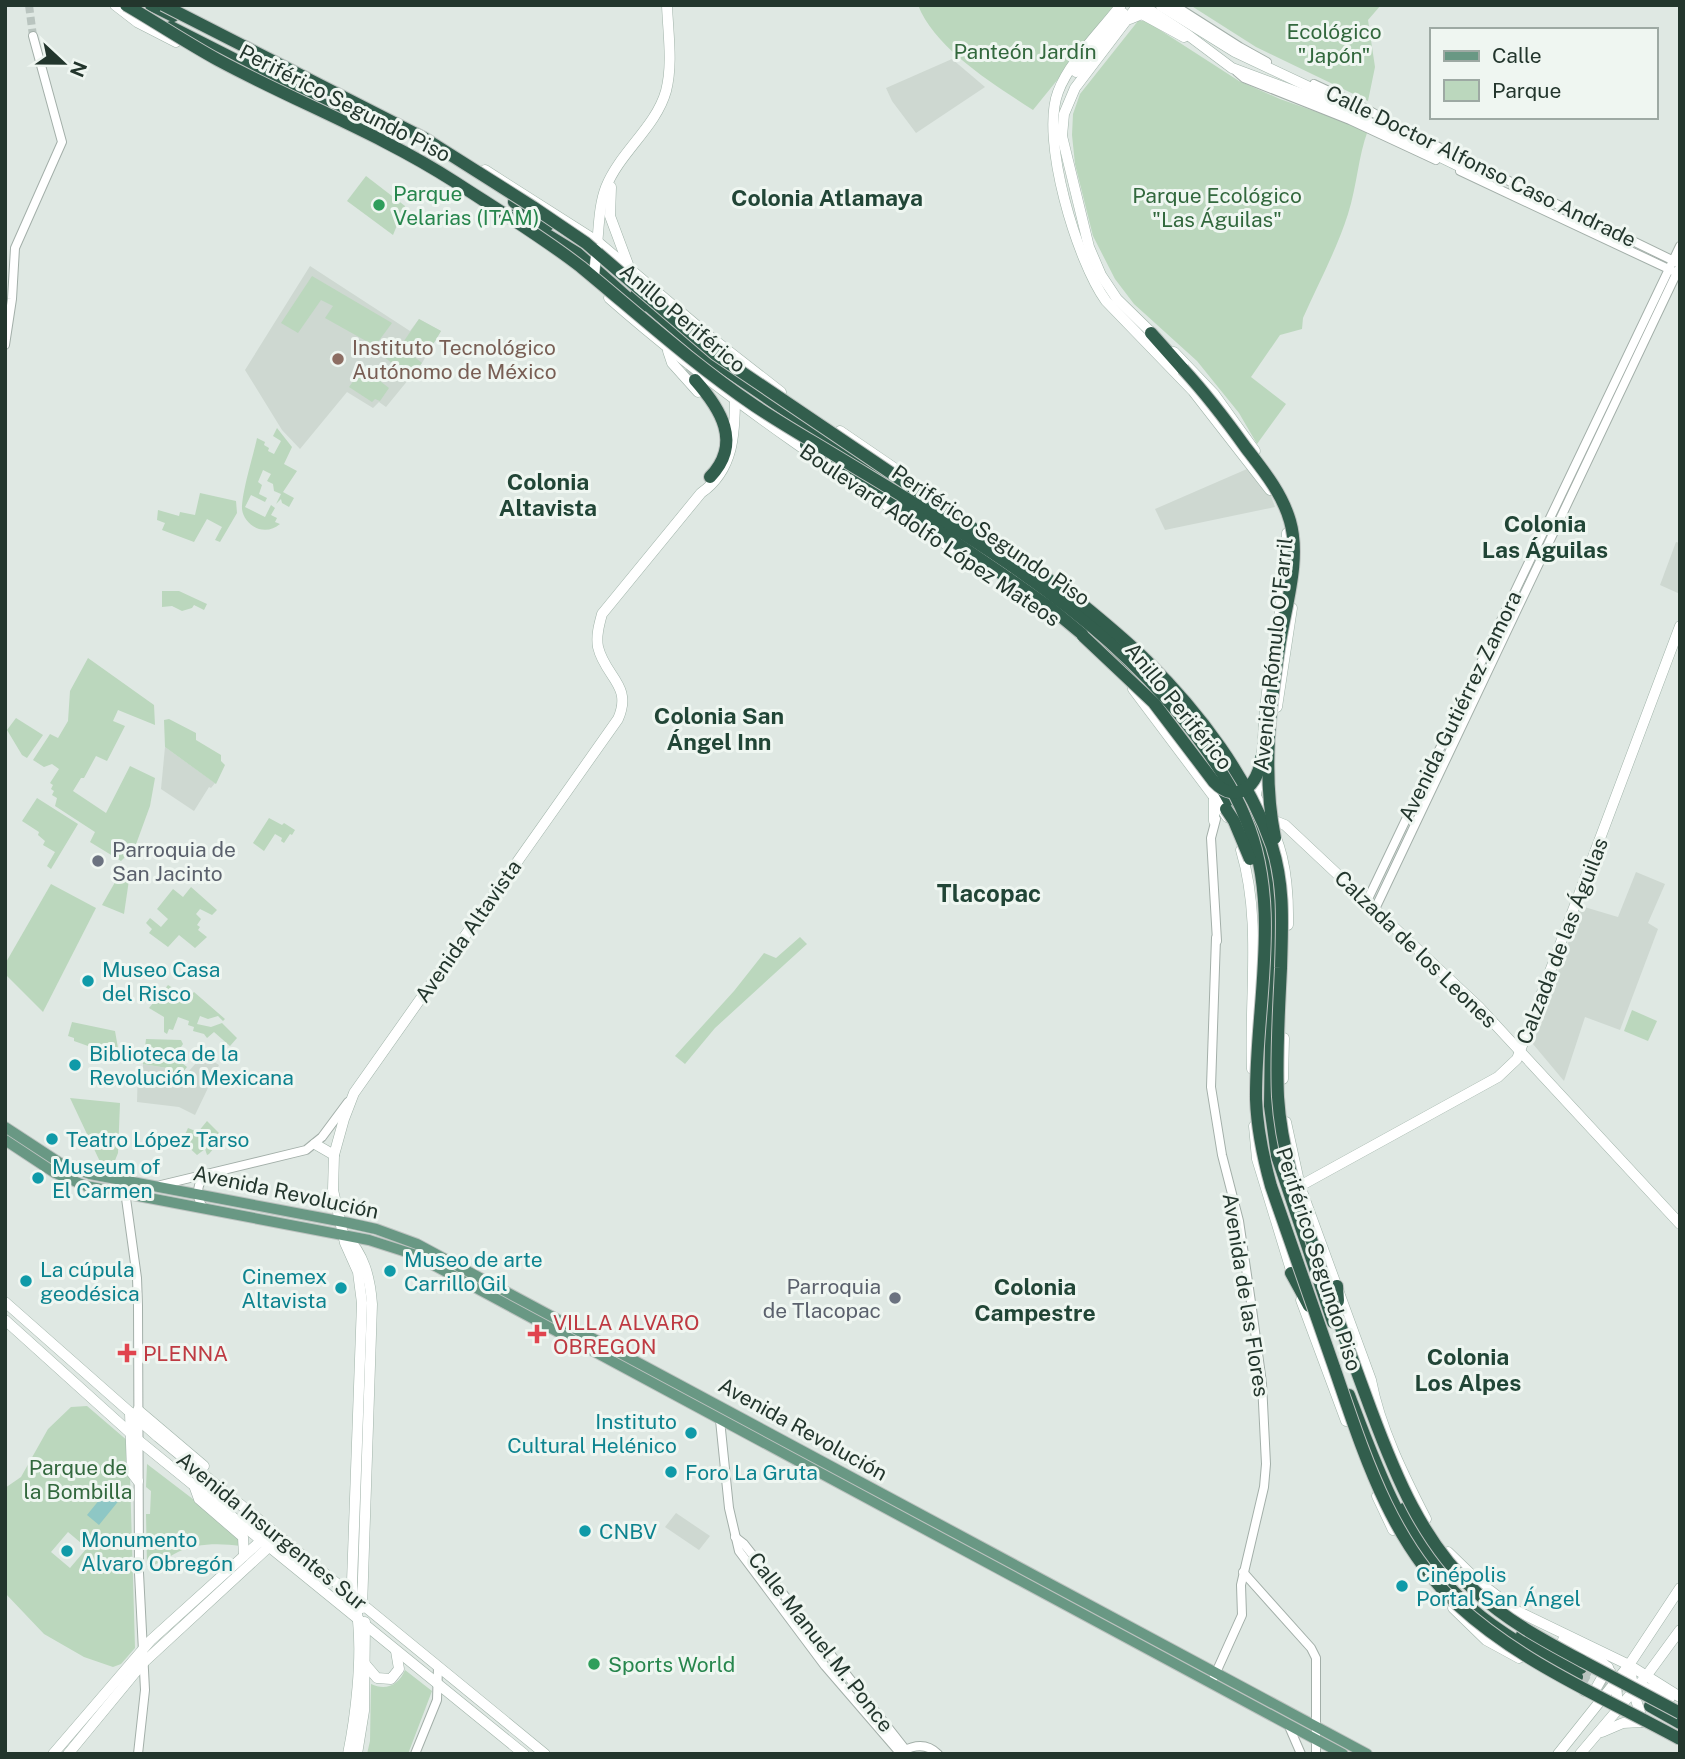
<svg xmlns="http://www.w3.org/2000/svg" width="1685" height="1759" viewBox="0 0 1685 1759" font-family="'Public Sans',sans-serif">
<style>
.built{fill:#ced8d1}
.green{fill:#bbd7bd;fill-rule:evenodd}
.water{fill:#8ec7c5}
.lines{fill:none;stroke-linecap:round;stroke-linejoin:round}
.tertiary-tunnel{stroke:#b9c4bf;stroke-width:8;stroke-dasharray:8 4;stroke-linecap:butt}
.secondary-tunnel{stroke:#b9c4bf;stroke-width:10;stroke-dasharray:10 5;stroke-linecap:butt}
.motorway-tunnel{stroke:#b9c4bf;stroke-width:12;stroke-dasharray:12 6;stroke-linecap:butt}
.tertiary-casing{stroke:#a3afa9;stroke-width:10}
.secondary-casing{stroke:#a0b3a9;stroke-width:11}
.primary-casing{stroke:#bdc3c0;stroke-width:12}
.motorway-casing{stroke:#bdc3c0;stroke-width:14}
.tertiary{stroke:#fff;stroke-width:8}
.secondary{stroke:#fff;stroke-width:10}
.primary{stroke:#699884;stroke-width:10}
.motorway{stroke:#325e4d;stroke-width:12}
.secondary-bridge-casing{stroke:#a0b3a9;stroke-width:11;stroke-linecap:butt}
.motorway-bridge-casing{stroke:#bdc3c0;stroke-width:14;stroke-linecap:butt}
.secondary-bridge{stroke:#fff;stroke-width:10}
.motorway-bridge{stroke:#325e4d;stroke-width:12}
.leisure-dot{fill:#2e9e5b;stroke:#eff6f1;stroke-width:2.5}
.education-dot{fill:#8d6e63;stroke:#eff6f1;stroke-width:2.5}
.worship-dot{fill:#6b7280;stroke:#eff6f1;stroke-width:2.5}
.culture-dot{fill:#0f9aa8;stroke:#eff6f1;stroke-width:2.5}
.health-dot{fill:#e0444e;stroke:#eff6f1;stroke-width:2.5}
.labels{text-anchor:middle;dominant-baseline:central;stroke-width:6;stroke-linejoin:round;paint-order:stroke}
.park-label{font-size:21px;fill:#32683d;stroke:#eff6f1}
.street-label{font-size:21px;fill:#23362d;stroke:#eff6f1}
.leisure-label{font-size:21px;fill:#27864d;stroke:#eff6f1;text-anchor:start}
.education-label{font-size:21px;fill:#785e54;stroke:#eff6f1;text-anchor:start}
.worship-label{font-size:21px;fill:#5b616d;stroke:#eff6f1;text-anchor:start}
.culture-label{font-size:21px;fill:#0d838f;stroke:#eff6f1;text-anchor:start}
.health-label{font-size:21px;fill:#be3a42;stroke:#eff6f1;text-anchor:start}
.neighbourhood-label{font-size:23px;font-weight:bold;fill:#214536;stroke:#eff6f1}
.quarter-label{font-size:24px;font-weight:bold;fill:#214536;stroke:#eff6f1}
</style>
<rect width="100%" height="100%" fill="#dfe8e3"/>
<g class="built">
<polygon points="952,59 985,87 916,133 892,101 886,88"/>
<polygon points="310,266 410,331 419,319 441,331 422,363 386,407 379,402 373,408 347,392 300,449 282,430 245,370"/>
<polygon points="1247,469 1271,496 1275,507 1165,530 1155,509"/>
<polygon points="1676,542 1680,543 1680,594 1660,585"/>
<polygon points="165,747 215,783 211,788 209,787 194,811 161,789"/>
<polygon points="1636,872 1665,884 1648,923 1658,929 1620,1030 1585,1017 1564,1081 1533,1044 1581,906 1618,917"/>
<polygon points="203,1055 219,1065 195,1115 179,1107 137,1102 138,1068 143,1068 143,1064 167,1068 182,1079"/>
<polygon points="676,1513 710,1536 699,1550 665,1527"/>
</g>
<g class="green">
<path d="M 918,5 L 1118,5 L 1033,110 C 995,85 935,49 918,5 Z"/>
<polygon points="1190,5 1381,5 1368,20 1375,67 1368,101 1256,47"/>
<path d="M 1138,21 L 1146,21 L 1239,81 L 1280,99 L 1368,130 C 1358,157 1357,186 1348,214 C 1337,249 1318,284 1303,318 L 1302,329 L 1280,335 L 1251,377 L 1286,404 L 1257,444 L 1239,413 L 1197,361 L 1134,304 L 1115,279 L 1093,236 L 1075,164 L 1072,135 L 1073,114 L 1080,94 Z"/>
<polygon points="366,176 405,206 393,235 347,201"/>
<polygon points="312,276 392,323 375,346 325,318 333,306 321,300 298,333 281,323"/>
<polygon points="419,319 441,331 426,356 404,341"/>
<polygon points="389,337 422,363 410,378 377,351"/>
<polygon points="363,368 389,388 380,401 375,399 372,402 349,387"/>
<path d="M 277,428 L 292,447 L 284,464 L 297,471 L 283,492 L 294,498 L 289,507 L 282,503 L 281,499 L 276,504 L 281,494 L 274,491 L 273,484 L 267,481 L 271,474 L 263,470 L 258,482 L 262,485 L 259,494 L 267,498 L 265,502 L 251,495 L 245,507 L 265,517 L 271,505 L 275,508 L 271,515 L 277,518 L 275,522 L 280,524 C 274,529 267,531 259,529 C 250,526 243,518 242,509 C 242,491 253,457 257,438 L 265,442 L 264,445 L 269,448 L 268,451 L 274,454 L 281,441 L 273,436 Z"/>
<polygon points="200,493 236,501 237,513 220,542 215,540 222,527 207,519 194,542 162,530 165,523 157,520 158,510 179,516 180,512 195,515"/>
<polygon points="162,591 179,591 207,604 204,610 194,605 192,608 182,611 172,606 162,607"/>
<polygon points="88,658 154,705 155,725 118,710 113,721 125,726 107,761 96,756 84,778 81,778 73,791 106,813 130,766 155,778 150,806 135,847 121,861 90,842 95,832 55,806 57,798 52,795 54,791 51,789 53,785 50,783 59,769 52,764 44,767 33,760 50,734 58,738 68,721 70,691"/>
<polygon points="16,718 43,735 27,758 22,755 7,730"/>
<polygon points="169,719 196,733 196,740 221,755 221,761 225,765 216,784 165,747 164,720"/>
<polygon points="37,798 78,824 51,869 47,866 55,852 43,845 45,841 38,835 39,832 22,821"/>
<polygon points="269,818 282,825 284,823 295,830 292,835 290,834 284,843 281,841 282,838 275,834 264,851 253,843"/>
<polygon points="122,870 130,873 124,914 102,905"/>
<polygon points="51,884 96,908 43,1012 5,974 5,964"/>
<polygon points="191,887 217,910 212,915 200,909 196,914 201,919 197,925 200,927 198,930 207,937 195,948 179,935 168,947 149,933 152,929 146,923 150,918 161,927 168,919 157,909 173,889 183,897"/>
<polygon points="800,937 807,944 715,1028 685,1064 675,1056 734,991 764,953 776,958"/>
<polygon points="168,985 188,998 194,992 225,1019 223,1021 218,1016 208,1019 200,1016 197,1024 211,1027 222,1023 237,1038 230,1046 214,1032 207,1038 204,1034 193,1031 194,1027 188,1025 189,1021 178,1017 173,1030 169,1029 167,1034 164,1032 164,1017 149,1008"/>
<polygon points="1632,1010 1657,1021 1648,1041 1624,1031"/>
<polygon points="72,1022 115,1031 118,1048 88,1046 74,1041 74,1038 68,1036"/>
<polygon points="146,1039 181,1040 183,1044 173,1059 175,1061 177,1059 187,1067 182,1073 185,1076 182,1079 167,1068 143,1064"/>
<polygon points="70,1098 120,1103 118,1153 112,1168 103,1168"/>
<polygon points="207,1121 223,1137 209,1154 207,1155 205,1149 197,1155 182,1141 188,1128 198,1132"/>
<path d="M 87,1406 L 129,1442 L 135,1648 L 121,1664 L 113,1667 L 84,1657 L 44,1634 L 5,1593 L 5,1488 L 21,1477 L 48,1429 L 71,1407 ZM 68,1532 L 87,1548 L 70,1568 L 51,1552 Z"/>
<path d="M 147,1464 L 236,1532 L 240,1546 C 221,1543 195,1543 178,1552 C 166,1558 160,1564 147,1567 L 146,1514 L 150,1514 L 151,1491 L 146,1487 Z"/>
<path d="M 405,1670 L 432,1691 L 408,1754 L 367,1754 L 370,1741 L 371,1684 C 386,1691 399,1685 405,1670 Z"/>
</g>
<polygon class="water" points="113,1483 125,1493 99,1525 87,1515"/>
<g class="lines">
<polyline class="tertiary-tunnel" points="29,5 33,36"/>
<polyline class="secondary-tunnel" points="1467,170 1517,194"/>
<g class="motorway-tunnel">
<polyline points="678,353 695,380"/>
<polyline points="1581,1668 1650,1706"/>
<polyline points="1577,1677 1616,1698"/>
</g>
<g class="tertiary-casing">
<g id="tertiary">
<polyline points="1174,5 1240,47 1267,62"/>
<polyline points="1237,72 1244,78 1350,120 1436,160"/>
<polyline points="1314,84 1361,106 1406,131 1676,262"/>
<polyline points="1460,171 1673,271"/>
<polyline points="5,345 12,299 15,248 62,142 33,36"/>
<polyline points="1216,819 1211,838 1217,941"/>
<polyline points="1367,901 1680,246"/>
<polyline points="1375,909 1680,266"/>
<polyline points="161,1185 306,1150 322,1137 348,1102"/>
<polyline points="125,1191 137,1278 138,1306 139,1573 145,1690 138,1754"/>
<path d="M 205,1209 C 194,1198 196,1181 209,1174"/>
<polyline points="720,1420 729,1508 739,1551 825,1666 900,1753"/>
<polyline points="735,1537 744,1544 905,1749"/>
<polyline points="1243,1572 1311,1648 1316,1658 1316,1754"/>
<polyline points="1214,1677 1242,1615 1241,1585 1264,1487 1266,1464 1262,1383 1252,1309 1239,1221 1222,1155 1211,1087 1216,938"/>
<polyline points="1288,1724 1301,1754"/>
<path d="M 903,1751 C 916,1744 928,1744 938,1754"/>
<polyline points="415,1754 437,1700 438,1667"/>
</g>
</g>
<g class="secondary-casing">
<g id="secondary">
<polyline points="115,5 137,22 176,42"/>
<path d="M 1121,5 C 1101,31 1069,62 1058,92 C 1040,139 1077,261 1106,301 L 1193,391 L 1270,490"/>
<polyline points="1138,5 1075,88 1064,114 1062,136 1089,247 1101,275 1117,299 1155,336"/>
<polyline points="1142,5 1188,35 1232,68 1335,106 1467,170"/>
<polyline points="1161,6 1235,52 1339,101"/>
<polyline points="1130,19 1142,14 1184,37"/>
<polyline points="1076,72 1123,13"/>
<polyline points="485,170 598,242 708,335 781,392"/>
<polyline points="611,187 610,216 629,267"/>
<path d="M 597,245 C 599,226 599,205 606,187 C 620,152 656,127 666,91 C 673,64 668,33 667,5"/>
<path d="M 609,298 C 725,400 853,484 982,568"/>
<polyline points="668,351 672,363 698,392"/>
<polyline points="1174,352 1214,394 1255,451"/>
<polyline points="840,431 903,474"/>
<polyline points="1279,619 1287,553 1287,533"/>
<polyline points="1133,689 1214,797 1227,817"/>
<polyline points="1277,707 1292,608"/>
<path d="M 1254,793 C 1282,839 1289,872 1288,925"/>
<polyline points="1214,798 1214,821"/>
<path d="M 1255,798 C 1266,756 1261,712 1271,668"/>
<polyline points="1270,817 1270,819 1285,825 1479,1007 1680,1224"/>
<path d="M 1241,850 C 1262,921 1249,996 1252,1069"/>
<polyline points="1283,1079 1284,1038"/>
<path d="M 1286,1122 L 1300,1186 L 1371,1380 C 1380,1428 1404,1476 1426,1519"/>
<polyline points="1254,1126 1257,1159 1294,1280"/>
<polyline points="315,1144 334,1155"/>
<polyline points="1300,1186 1498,1077 1517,1059 1680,626"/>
<path d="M 345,1235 C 364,1254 370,1277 372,1304 L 362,1608"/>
<polyline points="1301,1300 1346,1421"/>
<polyline points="5,1302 158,1437 545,1754"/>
<polyline points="5,1320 138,1440 524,1754"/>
<polyline points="138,1410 204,1466"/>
<polyline points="130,1413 132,1473 138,1481"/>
<polyline points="195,1488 199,1499 243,1537 244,1556"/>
<polyline points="1377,1496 1393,1530"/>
<polyline points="1448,1552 1480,1583 1517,1611 1629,1665 1680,1697"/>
<polyline points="1453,1608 1486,1640 1519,1658"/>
<path d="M 1563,1640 C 1598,1659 1620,1663 1617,1709"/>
<polyline points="365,1664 377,1678 391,1679 399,1669 396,1651"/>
<polyline points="1629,1665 1636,1700 1643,1722"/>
<polyline points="1635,1686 1652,1689 1670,1698"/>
<polyline points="1584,1691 1595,1690 1608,1667"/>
<polyline points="1602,1732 1623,1723 1641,1722"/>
<polyline points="53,1754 151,1640 265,1537"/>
<polyline points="68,1754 143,1663 272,1544"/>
<path d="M 348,1754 C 356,1715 362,1660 358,1621 C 357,1607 352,1596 352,1582 L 362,1303 L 358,1272 L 345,1243 L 333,1190 L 334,1155 L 344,1119 L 354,1093 L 618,719 C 633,685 605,677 598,647 C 596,636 599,625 602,614 L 701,493 C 734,470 735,433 735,396"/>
<polyline points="357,1754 364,1711 365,1622"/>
<polyline points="1558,1754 1629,1665 1680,1588"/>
<polyline points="1580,1754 1647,1675 1680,1630"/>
</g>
</g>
<g class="primary-casing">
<g id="primary">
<polyline points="5,1127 60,1163 90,1174 349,1223 376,1229 417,1244 1367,1754"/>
<polyline points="5,1140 55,1173 86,1186 369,1240 413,1254 1343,1754"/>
</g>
</g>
<g class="motorway-casing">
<g id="motorway">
<polyline points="151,5 173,16"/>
<polyline points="171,27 342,114"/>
<polyline points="514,202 548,225"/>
<polyline points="515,215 577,253 640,309"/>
<polyline points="636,295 709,358 889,481"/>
<polyline points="1151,333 1183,369"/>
<path d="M 695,380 C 720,408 743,443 710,477"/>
<polyline points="806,445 896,502"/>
<polyline points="1086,629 1124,664 1142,686"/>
<polyline points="1220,785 1244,827"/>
<polyline points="1243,804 1259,830 1265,846 1273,904 1270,1106 1277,1156 1333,1322"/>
<polyline points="1291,1273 1309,1306"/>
<polyline points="1337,1286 1338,1301"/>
<path d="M 1349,1395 C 1377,1469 1403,1543 1461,1599 C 1495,1632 1537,1653 1577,1677"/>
<polyline points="1404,1509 1447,1572"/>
<polyline points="1522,1635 1581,1668"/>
<polyline points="1650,1706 1680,1723"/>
</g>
</g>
<use href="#tertiary" class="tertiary"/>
<use href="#secondary" class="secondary"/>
<use href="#primary" class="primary"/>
<use href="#motorway" class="motorway"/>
<g class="secondary-bridge-casing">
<polyline id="secondary-bridge" points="594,274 597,249"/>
</g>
<g class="motorway-bridge-casing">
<g id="motorway-bridge">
<path d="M 126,5 C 157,23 187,43 218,60 C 296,102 381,134 455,182 C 498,210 541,236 581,267 C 638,314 693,364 755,406 C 782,424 810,440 838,457 C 966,535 1104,612 1194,733 C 1214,760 1233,787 1245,817 C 1283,906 1255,1006 1256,1099 C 1257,1129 1263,1157 1271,1186 C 1292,1247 1313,1307 1334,1367 C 1363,1451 1390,1542 1458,1605 C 1521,1663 1605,1698 1680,1739"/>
<path d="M 163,5 L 424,138 L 533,207 L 586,243 L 715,354 L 1070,594 C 1096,616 1123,637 1147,661 C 1199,712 1248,777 1272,846 C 1285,887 1282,926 1281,968 C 1279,1010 1276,1055 1278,1097 C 1282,1161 1306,1221 1325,1282 C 1340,1325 1355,1367 1371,1410 C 1396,1477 1422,1541 1475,1591 C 1507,1621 1545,1641 1584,1662 C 1616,1679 1648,1696 1680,1713"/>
<path d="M 1183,369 C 1206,394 1226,420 1246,448 C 1263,470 1282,493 1290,521 C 1301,559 1286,604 1280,642 C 1270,706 1262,774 1275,838"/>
<polyline points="902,506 1005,576"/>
<polyline points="1008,578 1053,610 1082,634"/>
<path d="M 1083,636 L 1154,703 L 1214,782 C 1237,806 1259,785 1261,758"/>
<polyline points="1226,809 1234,821 1250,859"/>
</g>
</g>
<use href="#secondary-bridge" class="secondary-bridge"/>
<use href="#motorway-bridge" class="motorway-bridge"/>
</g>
<g class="leisure-dot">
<circle cx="379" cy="205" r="7"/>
<circle cx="594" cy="1664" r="7"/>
</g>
<circle class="education-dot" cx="338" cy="359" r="7"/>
<g class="worship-dot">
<circle cx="98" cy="861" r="7"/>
<circle cx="895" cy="1298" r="7"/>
</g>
<g class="culture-dot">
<circle cx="88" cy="981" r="7"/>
<circle cx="75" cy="1065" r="7"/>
<circle cx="52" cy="1139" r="7"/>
<circle cx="38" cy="1178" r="7"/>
<circle cx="390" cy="1271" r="7"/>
<circle cx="26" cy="1281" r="7"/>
<circle cx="341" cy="1288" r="7"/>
<circle cx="691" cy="1433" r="7"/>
<circle cx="671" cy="1472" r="7"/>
<circle cx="585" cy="1531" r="7"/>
<circle cx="67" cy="1551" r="7"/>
<circle cx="1402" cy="1586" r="7"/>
</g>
<g class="health-dot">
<path d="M533.5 1323.5h7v7h7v7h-7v7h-7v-7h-7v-7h7z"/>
<path d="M123.5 1342.5h7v7h7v7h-7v7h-7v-7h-7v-7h7z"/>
</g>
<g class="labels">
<g class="park-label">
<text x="1334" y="31">Ecológico<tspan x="1334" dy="24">"Japón"</tspan></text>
<text x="1025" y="51">Panteón Jardín</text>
<text x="1217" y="195">Parque Ecológico<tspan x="1217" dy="24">"Las Águilas"</tspan></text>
<text x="78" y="1467">Parque de<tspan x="78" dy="24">la Bombilla</tspan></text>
</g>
<g class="street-label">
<text transform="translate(345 103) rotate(27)">Periférico Segundo Piso</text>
<text transform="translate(1481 166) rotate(26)">Calle Doctor Alfonso Caso Andrade</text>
<text transform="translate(683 318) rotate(40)">Anillo Periférico</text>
<text transform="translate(930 535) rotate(34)">Boulevard Adolfo López Mateos</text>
<text transform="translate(991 535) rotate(34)">Periférico Segundo Piso</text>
<text transform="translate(1273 654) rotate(-84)">Avenida Rómulo O'Farril</text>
<text transform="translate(1179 706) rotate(51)">Anillo Periférico</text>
<text transform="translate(1460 706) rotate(-64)">Avenida Gutiérrez Zamora</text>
<text transform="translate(468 931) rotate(-55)">Avenida Altavista</text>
<text transform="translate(1562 941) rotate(-69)">Calzada de las Águilas</text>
<text transform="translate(1416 949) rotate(44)">Calzada de los Leones</text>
<text transform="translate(286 1192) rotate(12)">Avenida Revolución</text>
<text transform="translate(1319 1259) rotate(72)">Periférico Segundo Piso</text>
<text transform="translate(1246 1295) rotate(81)">Avenida de las Flores</text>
<text transform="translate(803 1429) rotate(29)">Avenida Revolución</text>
<text transform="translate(272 1531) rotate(39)">Avenida Insurgentes Sur</text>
<text transform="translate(821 1642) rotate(52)">Calle Manuel M. Ponce</text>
</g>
<g class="leisure-label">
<text x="393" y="193">Parque<tspan x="393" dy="24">Velarias (ITAM)</tspan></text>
<text x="608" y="1664">Sports World</text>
</g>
<g class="education-label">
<text x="352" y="347">Instituto Tecnológico<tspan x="352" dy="24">Autónomo de México</tspan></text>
</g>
<g class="worship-label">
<text x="112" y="849">Parroquia de<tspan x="112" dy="24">San Jacinto</tspan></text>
<text x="881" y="1286" text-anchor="end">Parroquia<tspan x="881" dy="24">de Tlacopac</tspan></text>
</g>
<g class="culture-label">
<text x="102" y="969">Museo Casa<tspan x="102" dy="24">del Risco</tspan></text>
<text x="89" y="1053">Biblioteca de la<tspan x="89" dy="24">Revolución Mexicana</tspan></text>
<text x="66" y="1139">Teatro López Tarso</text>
<text x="52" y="1166">Museum of<tspan x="52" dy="24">El Carmen</tspan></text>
<text x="404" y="1259">Museo de arte<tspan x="404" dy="24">Carrillo Gil</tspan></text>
<text x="40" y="1269">La cúpula<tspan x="40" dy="24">geodésica</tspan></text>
<text x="327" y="1276" text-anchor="end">Cinemex<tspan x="327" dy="24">Altavista</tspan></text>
<text x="677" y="1421" text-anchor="end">Instituto<tspan x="677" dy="24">Cultural Helénico</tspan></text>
<text x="685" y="1472">Foro La Gruta</text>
<text x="599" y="1531">CNBV</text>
<text x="81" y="1539">Monumento<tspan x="81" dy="24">Alvaro Obregón</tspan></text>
<text x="1416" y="1574">Cinépolis<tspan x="1416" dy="24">Portal San Ángel</tspan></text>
</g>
<g class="health-label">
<text x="553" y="1322">VILLA ALVARO<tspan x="553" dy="24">OBREGON</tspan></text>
<text x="143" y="1353">PLENNA</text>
</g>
<g class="neighbourhood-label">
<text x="827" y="197">Colonia Atlamaya</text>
<text x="548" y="481">Colonia<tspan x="548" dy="26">Altavista</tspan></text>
<text x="1545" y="523">Colonia<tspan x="1545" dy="26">Las Águilas</tspan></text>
<text x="719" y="715">Colonia San<tspan x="719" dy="26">Ángel Inn</tspan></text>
<text x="1035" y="1286">Colonia<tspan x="1035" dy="26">Campestre</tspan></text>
<text x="1468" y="1356">Colonia<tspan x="1468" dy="26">Los Alpes</tspan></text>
</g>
<g class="quarter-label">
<text x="989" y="893">Tlacopac</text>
</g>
</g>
<rect width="1685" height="1759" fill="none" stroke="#23362d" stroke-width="14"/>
<rect x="1430" y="28" width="228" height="91" fill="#eff6f1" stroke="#9da9a3" stroke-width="2"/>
<rect x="1444" y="51" width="35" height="10" fill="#699884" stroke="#9da9a3" stroke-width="2"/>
<text x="1492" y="63" font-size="21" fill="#23362d">Calle</text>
<rect x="1444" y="80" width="35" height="21" fill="#bbd7bd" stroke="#9da9a3" stroke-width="2"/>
<text x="1492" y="98" font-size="21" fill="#23362d">Parque</text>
<g transform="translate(63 63) rotate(112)" stroke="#eff6f1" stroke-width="5" paint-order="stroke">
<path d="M0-5L12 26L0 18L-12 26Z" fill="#23362d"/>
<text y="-10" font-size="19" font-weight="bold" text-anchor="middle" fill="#23362d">N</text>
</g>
</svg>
